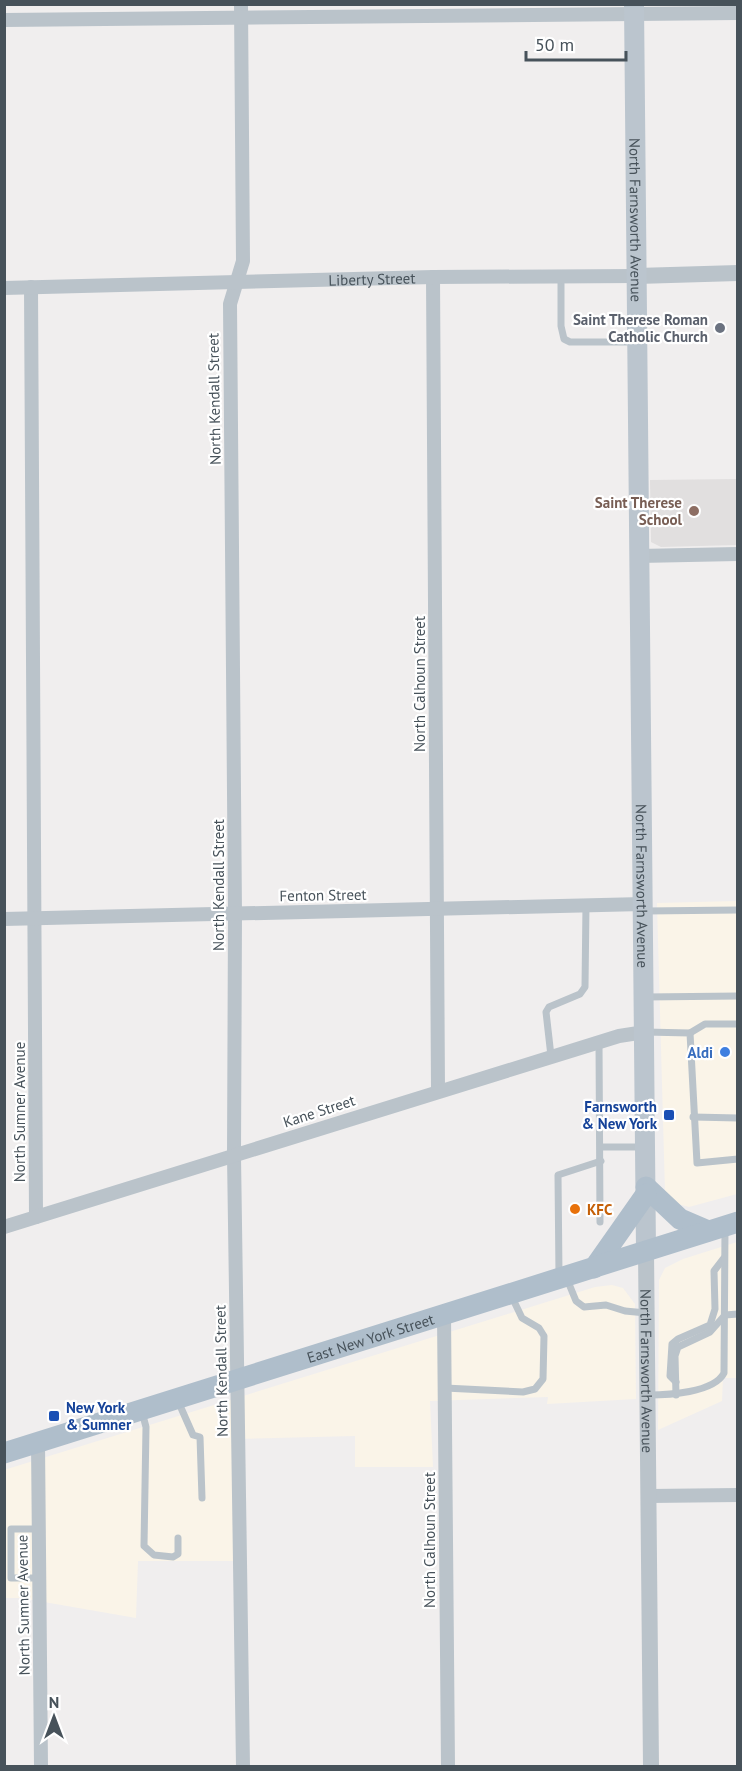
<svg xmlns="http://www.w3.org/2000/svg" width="742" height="1771" viewBox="0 0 742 1771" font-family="'PT Sans',sans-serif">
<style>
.commercial{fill:#faf4e8}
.education{fill:#e1dfdf}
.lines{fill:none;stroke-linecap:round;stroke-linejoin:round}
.service{stroke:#bac3ca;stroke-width:7}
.minor{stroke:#bac3ca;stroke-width:14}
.tertiary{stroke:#bac3ca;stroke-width:16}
.secondary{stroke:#bbc5ce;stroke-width:20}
.primary{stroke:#afbecb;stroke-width:21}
.worship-dot{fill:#6b7280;stroke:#fff;stroke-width:2}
.education-dot{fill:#8d6e63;stroke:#fff;stroke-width:2}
.shop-dot{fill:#3f7fe0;stroke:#fff;stroke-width:2}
.transit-dot{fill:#1a4fb4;stroke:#fff;stroke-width:2}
.food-dot{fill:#e8710a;stroke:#fff;stroke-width:2}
.labels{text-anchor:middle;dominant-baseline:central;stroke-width:4.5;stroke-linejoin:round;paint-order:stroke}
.street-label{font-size:15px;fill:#47525a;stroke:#fff}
.worship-label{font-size:15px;font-weight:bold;fill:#5b616d;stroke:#fff;text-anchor:end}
.education-label{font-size:15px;font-weight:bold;fill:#785e54;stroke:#fff;text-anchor:end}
.shop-label{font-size:15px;font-weight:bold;fill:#366cbe;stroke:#fff;text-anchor:end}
.transit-label{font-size:15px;font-weight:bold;fill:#164399;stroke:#fff;text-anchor:end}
.food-label{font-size:15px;font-weight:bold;fill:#c56008;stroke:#fff;text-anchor:start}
</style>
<rect width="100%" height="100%" fill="#f0eeee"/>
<g class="commercial">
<polygon points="737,901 737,1194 689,1207 674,1203 665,1192 657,903"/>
<polygon points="737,1242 737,1378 723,1378 722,1401 658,1430 659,1280 665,1268 683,1259"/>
<polygon points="612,1285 623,1288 635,1304 636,1399 547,1404 548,1397 430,1401 433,1467 355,1467 355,1436 238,1439 241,1561 138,1561 136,1618 21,1598 5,1598 4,1470 595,1287"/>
</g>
<polygon class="education" points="737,479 737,545 661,547 651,542 650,480"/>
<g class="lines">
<g class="service">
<polyline points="561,276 561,326 564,339 570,342 636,342"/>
<polyline points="646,911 738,910"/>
<polyline points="645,997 738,996"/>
<polyline points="645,1032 690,1033 697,1163 738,1159"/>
<polyline points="690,1033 705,1024 738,1024"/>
<polyline points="599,1042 600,1222"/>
<polyline points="551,1056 546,1012 549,1007 580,994 585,987 586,905"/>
<polyline points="693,1117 738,1118"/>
<polyline points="601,1147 643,1147"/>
<polyline points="559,1275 558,1175 601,1161"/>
<polyline points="567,1279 576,1301 584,1307 606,1305 625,1311 646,1313"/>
<polyline points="676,1382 670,1376 672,1344 678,1339 710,1325 715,1309 714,1271 724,1258"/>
<polyline points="445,1388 523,1392 535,1389 543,1379 544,1336 539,1328 522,1318 511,1295"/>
<path d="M 648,1395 C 667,1395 714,1393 724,1373 L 725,1229"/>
<polyline points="676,1395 675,1356 678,1347 710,1332 725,1315 738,1314"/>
<polyline points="178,1401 193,1435 200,1437 202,1498"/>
<polyline points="142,1412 146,1427 144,1546 154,1555 173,1557 178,1554 178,1538"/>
<polyline points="38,1529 11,1529 11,1578 39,1578"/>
</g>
<g class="minor">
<polyline points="241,4 243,261 230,304 235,914 234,1156 243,1766"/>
<polyline points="4,20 738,13"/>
<polyline points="433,277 438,1090"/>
<polyline points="31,287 36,1217"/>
<path id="s1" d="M 4,288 L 433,277 L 637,276"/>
<polyline points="639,556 738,554"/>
<polyline points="4,919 643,904"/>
<polyline points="4,1227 619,1036 645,1032"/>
<polyline points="444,1314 448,1766"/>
<polyline points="38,1443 41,1766"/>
<polyline points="650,1496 738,1495"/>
</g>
<g class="tertiary">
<polyline points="637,276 738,273"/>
<path id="s2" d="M 646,1251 L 651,1766"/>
</g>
<path class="secondary" id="s3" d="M 634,4 L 646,1251"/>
<g class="primary">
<polyline points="646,1187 680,1219 708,1231"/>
<polyline points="594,1268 646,1194"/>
<path id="s4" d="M 4,1453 L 738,1222"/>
</g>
</g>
<circle class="worship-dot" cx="720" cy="328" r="6"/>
<circle class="education-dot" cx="694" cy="511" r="6"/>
<circle class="shop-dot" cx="725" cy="1052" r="6"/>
<g class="transit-dot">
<rect x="663" y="1109" width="12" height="12" rx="3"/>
<rect x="48" y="1410" width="12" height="12" rx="3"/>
</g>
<circle class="food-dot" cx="575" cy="1209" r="6"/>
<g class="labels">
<g class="street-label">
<text stroke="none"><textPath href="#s3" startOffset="216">North Farnsworth Avenue</textPath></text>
<text stroke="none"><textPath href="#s1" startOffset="368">Liberty Street</textPath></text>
<text transform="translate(214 399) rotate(-91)">North Kendall Street</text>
<text transform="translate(419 684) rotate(-90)">North Calhoun Street</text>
<text transform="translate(218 885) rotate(-90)">North Kendall Street</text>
<text stroke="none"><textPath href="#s3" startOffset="882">North Farnsworth Avenue</textPath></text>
<text transform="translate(323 895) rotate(-1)">Fenton Street</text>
<text transform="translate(319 1111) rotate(-18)">Kane Street</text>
<text transform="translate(19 1112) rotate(-90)">North Sumner Avenue</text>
<text stroke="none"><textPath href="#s4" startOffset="384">East New York Street</textPath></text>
<text transform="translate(221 1371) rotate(-91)">North Kendall Street</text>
<text stroke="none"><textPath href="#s2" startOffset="120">North Farnsworth Avenue</textPath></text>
<text transform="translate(429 1540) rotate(-90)">North Calhoun Street</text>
<text transform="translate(23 1605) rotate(-91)">North Sumner Avenue</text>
</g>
<g class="worship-label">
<text x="708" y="319">Saint Therese Roman<tspan x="708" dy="17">Catholic Church</tspan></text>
</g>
<g class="education-label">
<text x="682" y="502">Saint Therese<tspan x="682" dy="17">School</tspan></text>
</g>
<g class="shop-label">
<text x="713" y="1052">Aldi</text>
</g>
<g class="transit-label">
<text x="657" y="1106">Farnsworth<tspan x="657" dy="17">&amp; New York</tspan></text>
<text x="66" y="1407" text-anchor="start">New York<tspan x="66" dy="17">&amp; Sumner</tspan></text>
</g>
<g class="food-label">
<text x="587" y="1209">KFC</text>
</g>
</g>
<rect width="742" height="1771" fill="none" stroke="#47525a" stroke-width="12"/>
<g transform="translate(54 1717)" stroke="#ffffff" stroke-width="4.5" paint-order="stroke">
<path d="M0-4.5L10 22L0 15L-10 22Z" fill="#47525a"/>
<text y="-9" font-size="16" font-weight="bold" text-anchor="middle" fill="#47525a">N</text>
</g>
<path d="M526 51v9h100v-9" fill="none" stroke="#47525a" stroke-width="3"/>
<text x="535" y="51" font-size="18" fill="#47525a" stroke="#ffffff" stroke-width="4.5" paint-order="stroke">50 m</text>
</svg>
